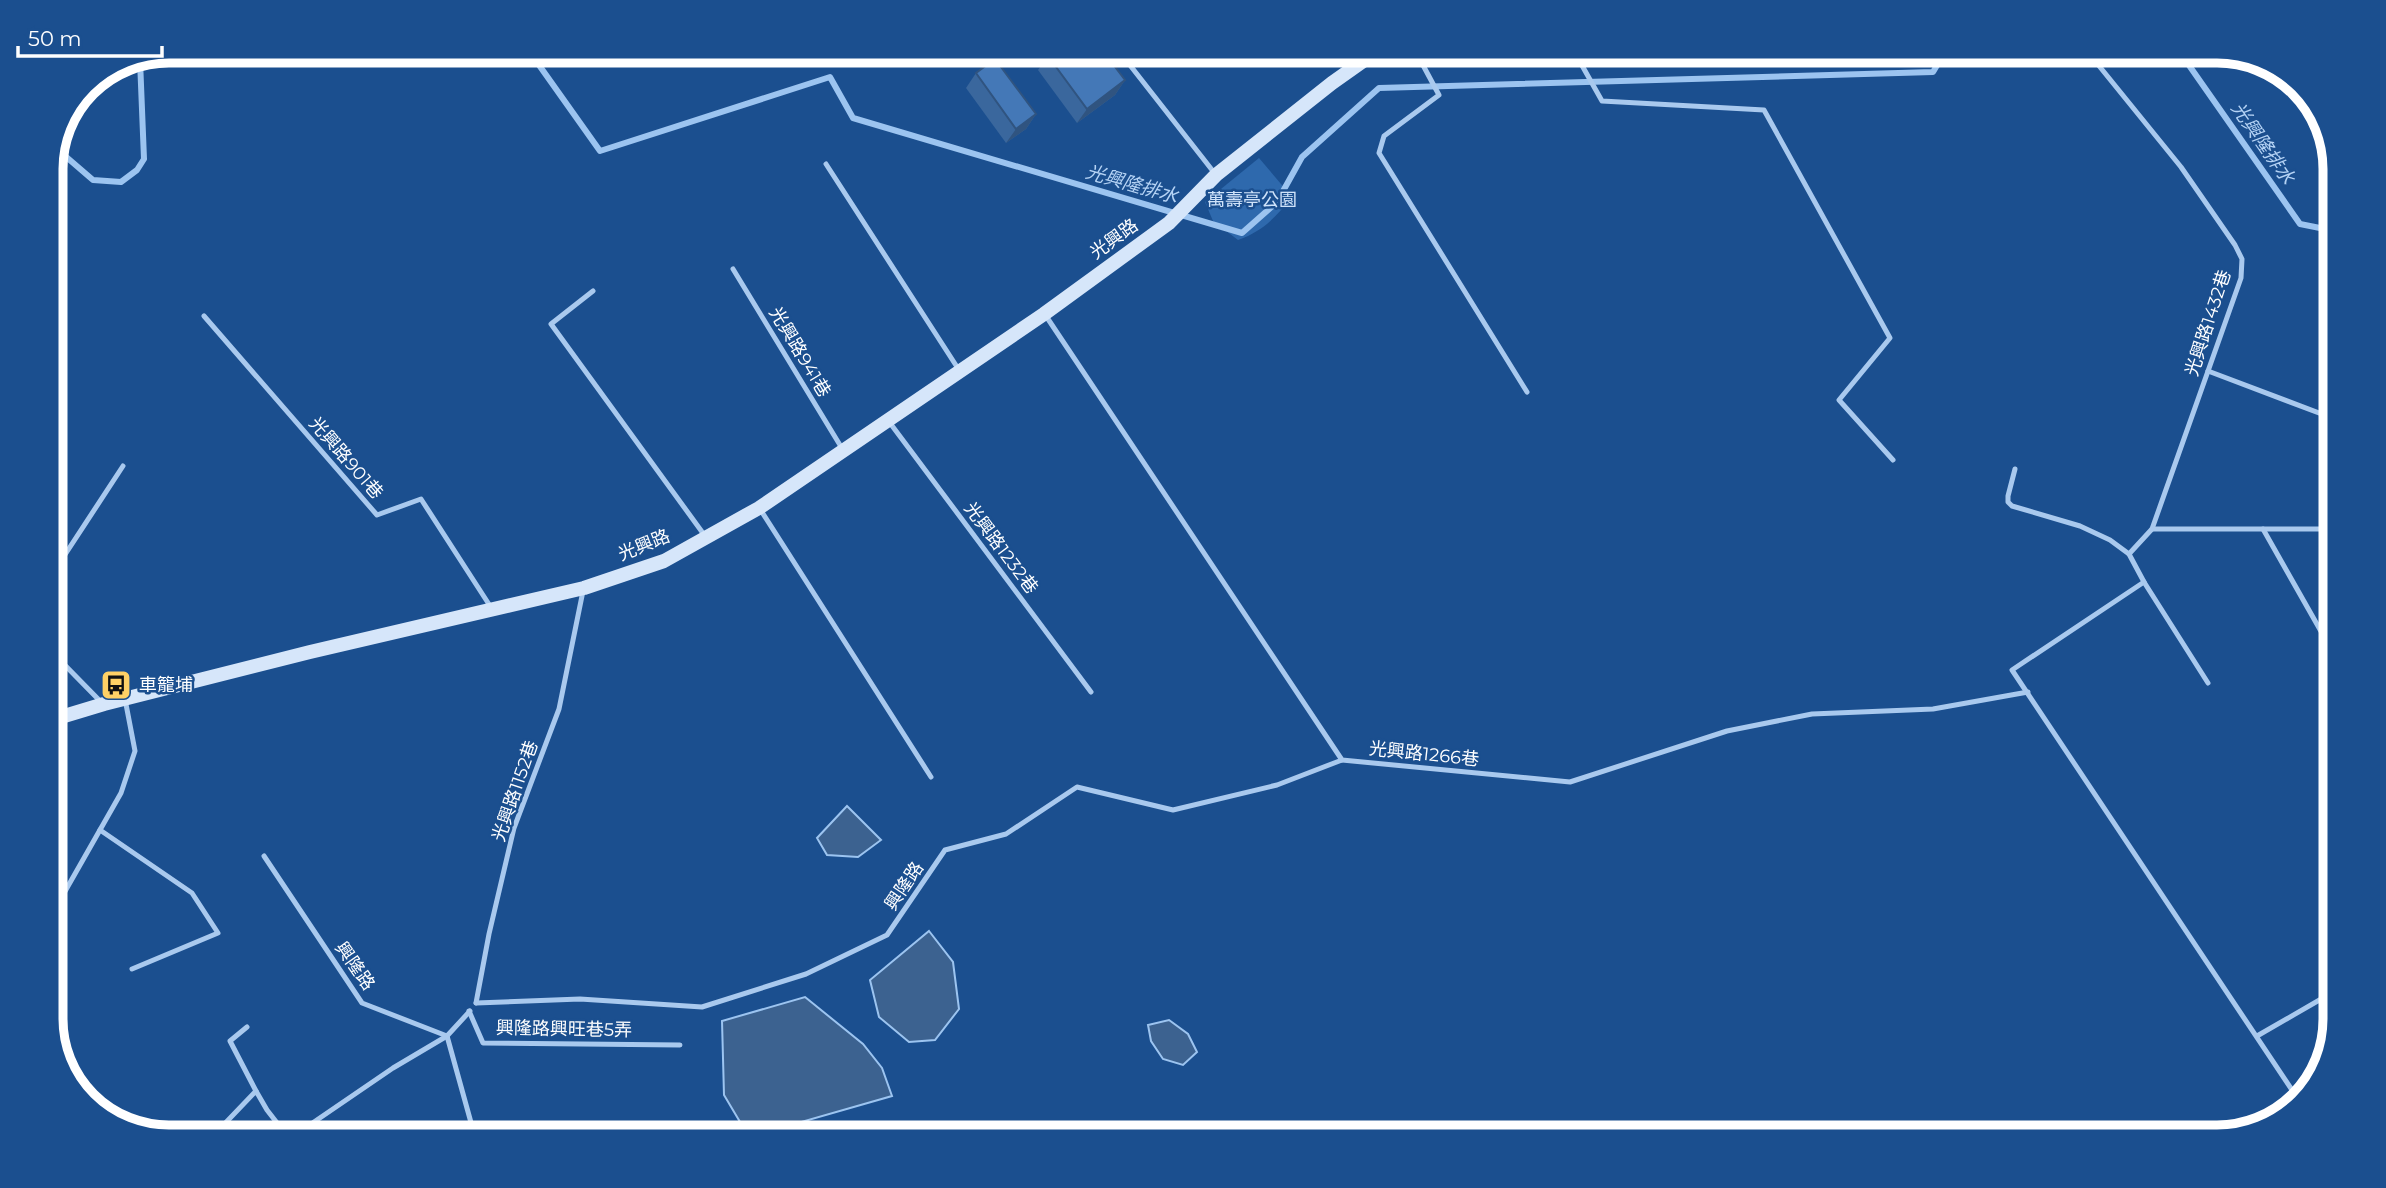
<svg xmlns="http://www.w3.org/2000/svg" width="2386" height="1188" viewBox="0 0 2386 1188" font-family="Montserrat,'Noto Sans TC',sans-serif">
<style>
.green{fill:#2e69ad}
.water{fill:#3c6290;stroke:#9cc4f0;stroke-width:2}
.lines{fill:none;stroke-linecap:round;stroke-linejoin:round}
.stream{stroke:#9cc4f0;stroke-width:6}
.lane{stroke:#a9c9ee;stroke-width:5}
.secondary{stroke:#d6e6fa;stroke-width:14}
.wall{fill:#3a679d}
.shaded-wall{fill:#305480}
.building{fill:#4478b7;stroke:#305480;stroke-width:2}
.labels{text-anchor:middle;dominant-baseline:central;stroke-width:5;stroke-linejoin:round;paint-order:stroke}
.park-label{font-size:18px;fill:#cfe3fa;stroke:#1b4f8f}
.street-label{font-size:18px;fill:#fff;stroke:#1b4f8f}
.poi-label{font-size:18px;fill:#fff;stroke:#1b4f8f;text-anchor:start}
.water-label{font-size:19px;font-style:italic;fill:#b5d3f5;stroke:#1b4f8f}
.rim{fill:none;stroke:#fff;stroke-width:9}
</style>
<rect width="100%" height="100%" fill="#1b4f8f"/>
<path class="green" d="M 1259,158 L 1292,197 C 1276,217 1263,231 1238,240 L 1213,221 L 1205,202 Z"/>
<g class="water">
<polygon points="847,806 881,840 858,857 827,855 817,838"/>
<polygon points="929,931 953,962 959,1009 935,1040 909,1042 879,1017 870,980"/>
<polygon points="805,997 863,1044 882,1068 892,1096 749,1137 724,1095 722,1021"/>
<polygon points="1169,1020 1188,1034 1197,1052 1183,1065 1163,1059 1151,1041 1148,1025"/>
</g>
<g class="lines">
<g class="stream">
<polyline points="2179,51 2300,224 2335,231"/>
<polyline points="534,58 600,151 830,77 853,118 1242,233 1277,202 1302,157 1379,88 1933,72 1945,52"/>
<polyline points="57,149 93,180 121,182 137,170 144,159 140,60"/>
</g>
<g class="lane">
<polyline points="2087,51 2181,167 2235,245 2242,259 2241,278 2152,529 2129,554"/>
<polyline points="1575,53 1602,101 1764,110 1890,338 1839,400 1893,460"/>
<polyline points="1417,54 1439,95 1384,136 1379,153 1527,392"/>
<polyline points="1122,55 1216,175"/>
<polyline points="2282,74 2328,140"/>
<polyline points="826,164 959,370"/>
<polyline points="733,269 843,450"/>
<polyline points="593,291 551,324 705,536"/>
<polyline points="204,316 377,515 421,499 492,609"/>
<polyline points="1046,316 1342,760 1570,782 1727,731 1812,714 1933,709 2028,692"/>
<polyline points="2208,371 2335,419"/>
<polyline points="890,423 1091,692"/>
<polyline points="2015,469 2008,496 2008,502 2012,506 2080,526 2110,540 2129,554 2144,582 2208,683"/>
<polyline points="2324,498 2335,463"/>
<polyline points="760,509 931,777"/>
<polyline points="2152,529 2335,529"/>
<polyline points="2263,529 2335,656"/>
<polyline points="51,576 123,466"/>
<polyline points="2144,582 2012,670 2298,1099"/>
<polyline points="51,651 101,702"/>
<polyline points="100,830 192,893 218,933 132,969"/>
<polyline points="264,856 362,1003 447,1036"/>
<polyline points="51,916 121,793 135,751 125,699"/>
<polyline points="476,1003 580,999 702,1007 806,974 887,935 945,850 1006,834 1077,787 1173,810 1277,785 1342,760"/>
<polyline points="476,1003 489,934 514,828 559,709 583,591"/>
<polyline points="469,1011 483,1043 680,1045"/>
<polyline points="470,1011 447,1036 475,1137"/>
<polyline points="247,1027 230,1041 256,1091"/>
<polyline points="2257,1036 2335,991"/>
<polyline points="212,1137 256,1091 267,1110 288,1137"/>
<polyline points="292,1137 393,1068 447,1036"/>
</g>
<polyline class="secondary" points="51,720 104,704 310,652 584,588 664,561 759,508 1044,314 1169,223 1216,175 1332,83 1373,54"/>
</g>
<g class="wall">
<polygon points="1154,55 1174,55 1160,64"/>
<polygon points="1048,56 1125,80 1115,95 1077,123 1038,70"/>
<polygon points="976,73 1036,114 1026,129 1006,143 966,88"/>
</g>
<g class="shaded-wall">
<polygon points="1167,55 1174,55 1160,64"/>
<polygon points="1125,80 1115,95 1077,123 1087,109"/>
<polygon points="1036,114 1026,129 1006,143 1016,129"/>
<polygon points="61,440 51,455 51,449"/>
</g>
<g class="building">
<polygon points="1106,55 1125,80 1087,109 1048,56"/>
<polygon points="995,59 1036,114 1016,129 976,73"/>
<polygon points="51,431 61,440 51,449"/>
</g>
<defs>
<g id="bus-square" transform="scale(1.575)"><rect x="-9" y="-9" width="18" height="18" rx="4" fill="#ffd166" stroke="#1b4f8f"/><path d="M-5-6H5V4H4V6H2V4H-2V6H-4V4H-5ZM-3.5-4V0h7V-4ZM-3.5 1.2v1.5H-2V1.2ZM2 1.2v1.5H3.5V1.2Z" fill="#111"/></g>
</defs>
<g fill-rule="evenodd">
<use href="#bus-square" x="116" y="685"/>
</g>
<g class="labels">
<g class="park-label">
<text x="1252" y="200">萬壽亭公園</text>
</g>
<g class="street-label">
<text transform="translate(1114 239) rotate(-36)">光興路</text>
<text transform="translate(2208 323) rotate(-72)">光興路1432巷</text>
<text transform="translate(800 352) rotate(59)">光興路941巷</text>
<text transform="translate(346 458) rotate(49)">光興路901巷</text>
<text transform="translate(644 545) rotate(-22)">光興路</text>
<text transform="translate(1001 548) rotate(53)">光興路1232巷</text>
<text transform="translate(1424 754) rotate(6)">光興路1266巷</text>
<text transform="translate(515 791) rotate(-71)">光興路1152巷</text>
<text transform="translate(904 886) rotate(-56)">興隆路</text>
<text transform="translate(355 966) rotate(55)">興隆路</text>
<text transform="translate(564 1029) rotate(1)">興隆路興旺巷5弄</text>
</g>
<g class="poi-label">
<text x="139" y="685">車籠埔</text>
</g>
<g class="water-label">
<text transform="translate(2263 143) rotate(55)">光興隆排水</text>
<text transform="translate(1132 184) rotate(16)">光興隆排水</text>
</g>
</g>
<path d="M0 0H2386V1188H0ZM169 63H2217A106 106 0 0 1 2323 169V1019A106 106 0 0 1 2217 1125H169A106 106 0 0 1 63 1019V169A106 106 0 0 1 169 63Z" fill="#1b4f8f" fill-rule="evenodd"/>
<path class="rim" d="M169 63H2217A106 106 0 0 1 2323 169V1019A106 106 0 0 1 2217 1125H169A106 106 0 0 1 63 1019V169A106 106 0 0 1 169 63Z"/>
<path d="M18 46v10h144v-10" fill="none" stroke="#ffffff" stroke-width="3.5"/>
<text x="28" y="46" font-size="21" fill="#ffffff" stroke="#1b4f8f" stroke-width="5" paint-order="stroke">50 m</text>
</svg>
